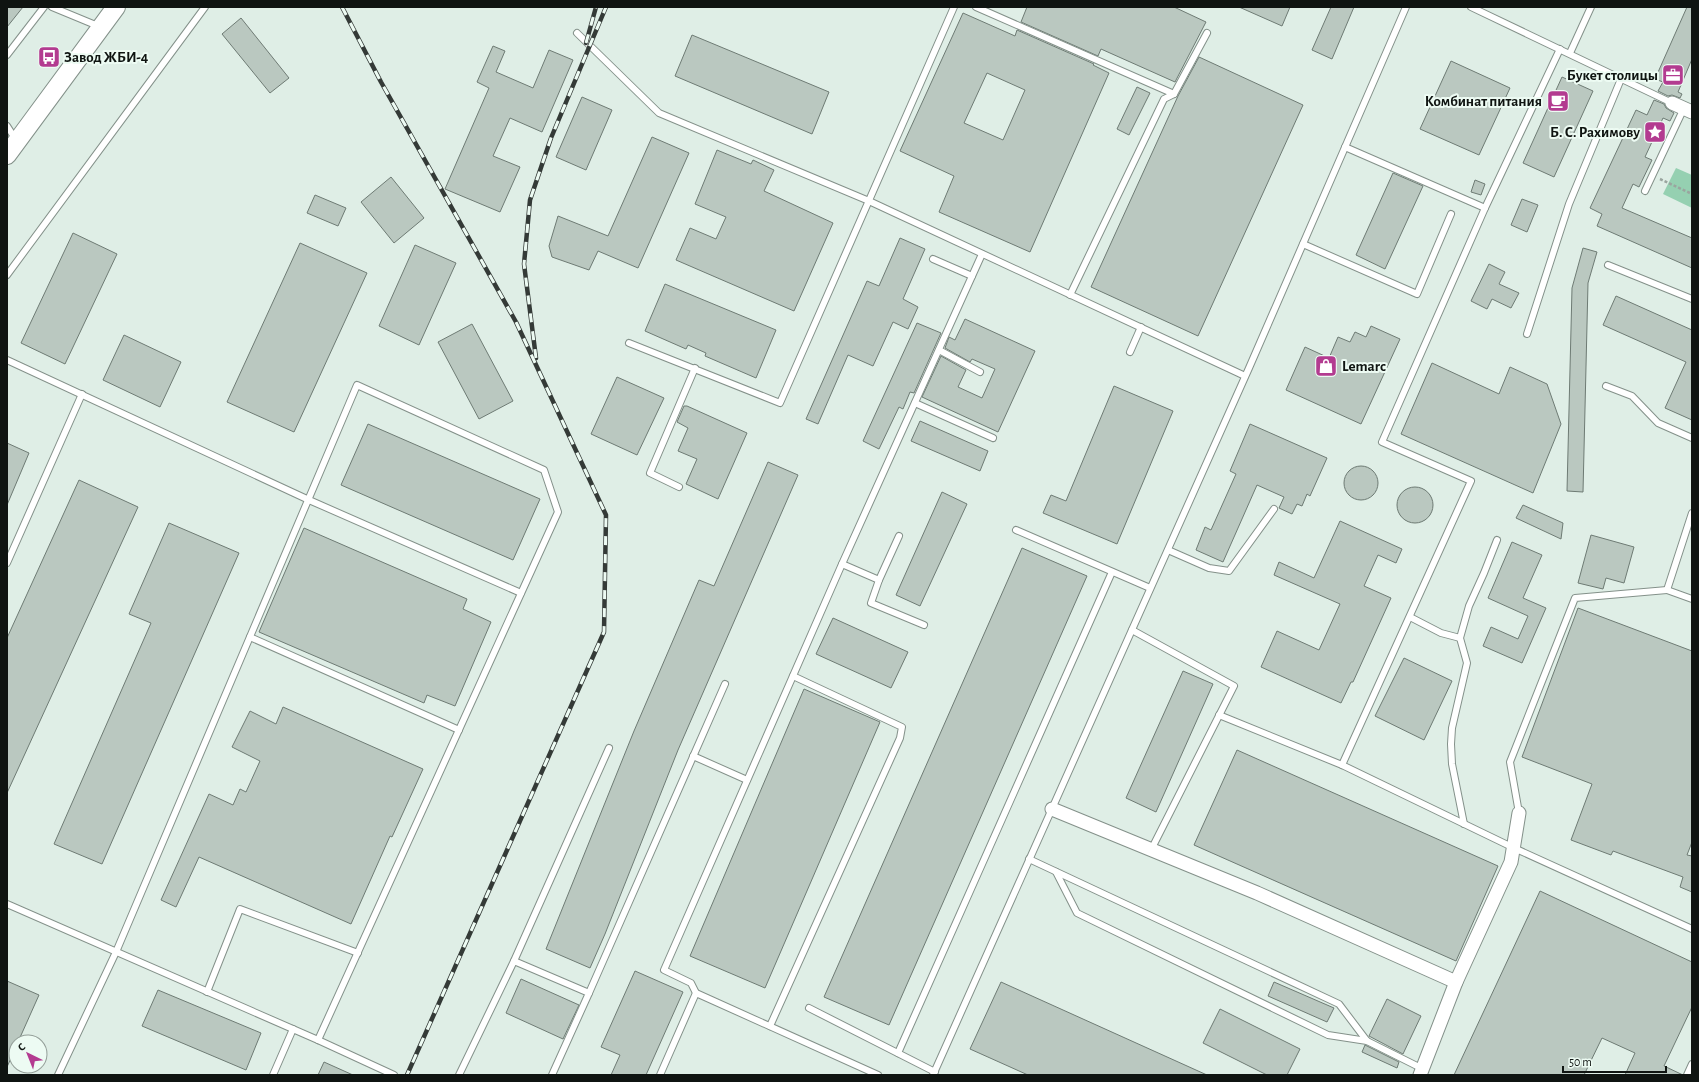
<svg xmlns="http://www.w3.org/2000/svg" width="1699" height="1082" viewBox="0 0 1699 1082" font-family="'Alegreya Sans',sans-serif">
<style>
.green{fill:#95d0b1}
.building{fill:#bac8c0;stroke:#6e7b74;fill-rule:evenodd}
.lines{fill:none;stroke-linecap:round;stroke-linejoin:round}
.lane-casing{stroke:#84918a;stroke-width:8}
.street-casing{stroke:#84918a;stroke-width:15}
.secondary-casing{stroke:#84918a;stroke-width:20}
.path{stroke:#9aa59f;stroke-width:2.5;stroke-dasharray:3 2;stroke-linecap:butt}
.lane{stroke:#fff;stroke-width:6}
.street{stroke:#fff;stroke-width:13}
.secondary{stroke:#fff;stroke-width:18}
.rail-casing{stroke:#343a37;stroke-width:4.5}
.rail{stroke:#edfbf3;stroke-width:3;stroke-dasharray:9;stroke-linecap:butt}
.labels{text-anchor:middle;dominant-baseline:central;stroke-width:4;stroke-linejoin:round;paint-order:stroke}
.poi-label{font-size:15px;font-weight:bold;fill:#0f1411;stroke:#edfbf3;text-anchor:end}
</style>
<rect width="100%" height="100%" fill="#dfeee6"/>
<polygon class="green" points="1676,168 1692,175 1692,208 1663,194"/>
<g class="building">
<polygon points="7,7 23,7 7,27"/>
<polygon points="1027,7 1174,7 1206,22 1175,82 1101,49 1098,56 1021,22"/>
<polygon points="1239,7 1290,7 1282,26"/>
<polygon points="1331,7 1354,7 1332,59 1312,50"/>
<polygon points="1687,7 1692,7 1692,59 1678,92 1682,94 1680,98 1672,95 1668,96 1658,91 1663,82 1655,79"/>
<path d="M 963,13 L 1015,36 L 1017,30 L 1094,64 L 1093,65 L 1109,73 L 1030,252 L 939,212 L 954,176 L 900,151 ZM 987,73 L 1025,90 L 1003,140 L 964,123 Z"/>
<polygon points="241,18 289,78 270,93 222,34"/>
<polygon points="692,35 829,92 812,134 675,76"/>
<polygon points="493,46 505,51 496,72 533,88 549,50 573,60 542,132 510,118 493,156 520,167 500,212 445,189 489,88 477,82"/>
<polygon points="1199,57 1303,105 1198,336 1091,287 1178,96"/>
<polygon points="1451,61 1510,88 1479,155 1420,129"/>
<polygon points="1562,77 1593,91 1554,177 1523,163"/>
<polygon points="1137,87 1150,93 1129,135 1117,129"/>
<polygon points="582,97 612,110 586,170 556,157"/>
<polygon points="1654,100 1664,104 1666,108 1674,113 1670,121 1663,118 1645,157 1652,160 1639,187 1633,184 1622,208 1692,238 1692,268 1597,226 1602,214 1590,208 1636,110 1647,115"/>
<polygon points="652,137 689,153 638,268 598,251 589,270 552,257 549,246 558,216 608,236"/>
<polygon points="717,150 751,164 753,160 774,170 764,191 833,223 794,311 676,260 690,228 716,239 726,217 695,204"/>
<polygon points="1393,173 1423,186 1385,269 1356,255"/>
<polygon points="391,177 424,218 394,243 361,202"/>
<polygon points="1475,180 1485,184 1481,195 1471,192"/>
<polygon points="315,195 346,208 338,226 307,213"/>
<polygon points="1522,199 1538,205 1527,232 1511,225"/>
<polygon points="73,233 117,254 65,364 21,343"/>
<polygon points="900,238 925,249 903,299 918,307 908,329 893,322 873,366 848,355 818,424 806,419 867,281 879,286"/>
<polygon points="300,243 367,273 294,432 227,402"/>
<polygon points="415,245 456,263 419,345 379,326"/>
<polygon points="1583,248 1597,252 1588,283 1583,492 1567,491 1572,288"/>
<polygon points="1489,264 1505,272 1499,284 1519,293 1511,308 1492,299 1487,309 1471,301"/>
<polygon points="665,284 776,330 756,378 705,356 706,353 688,345 686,349 645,331"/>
<polygon points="1616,296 1692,330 1692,420 1665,408 1686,362 1603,325"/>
<polygon points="965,319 1035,351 998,432 922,397 941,356 966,370 958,387 982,398 995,369 972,359 970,362 945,348 949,337 955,340"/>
<polygon points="917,323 941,333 914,393 910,392 903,409 899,407 879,449 863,441"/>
<polygon points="472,324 513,401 479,419 438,342"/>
<polygon points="1371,326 1400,339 1361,424 1286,390 1305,347 1329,358 1338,337 1350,342 1355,332 1366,337"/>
<polygon points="124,335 181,362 160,407 103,380"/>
<polygon points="1432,363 1499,394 1510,367 1547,384 1561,424 1533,493 1401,434"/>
<polygon points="617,377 664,398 637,455 591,434"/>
<polygon points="1114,386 1173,411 1117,544 1043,513 1051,495 1066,501"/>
<polygon points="684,406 687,406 747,433 718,499 686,484 697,459 678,451 688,428 677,422"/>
<polygon points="920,421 988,451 980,471 911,441"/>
<polygon points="368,424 540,499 513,560 341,485"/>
<polygon points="1250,424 1327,458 1310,496 1307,494 1302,506 1297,504 1292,514 1279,508 1284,497 1257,485 1223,562 1196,550 1205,527 1211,530 1236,474 1230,471"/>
<polygon points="7,443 29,453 7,505"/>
<polygon points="768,462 798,475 678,750 605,934 590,968 546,949 634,731 699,580 714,586"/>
<circle cx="1361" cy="483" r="17"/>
<polygon points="79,480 138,507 7,793 7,638"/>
<circle cx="1415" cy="505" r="18"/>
<polygon points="942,492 967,504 920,606 896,595"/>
<polygon points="1523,505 1563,523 1561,539 1516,518"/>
<polygon points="1340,521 1402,549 1396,563 1378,555 1364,586 1391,598 1353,682 1351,682 1341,703 1261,667 1277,631 1319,650 1340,604 1274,575 1279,562 1314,578"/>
<polygon points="169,523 239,553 102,864 54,844 151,623 129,614"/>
<polygon points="304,528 467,599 463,609 491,622 455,706 427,695 424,703 259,632"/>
<polygon points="1591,535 1634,547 1624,583 1606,578 1603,589 1578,583"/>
<polygon points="1512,542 1542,555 1523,598 1546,608 1522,663 1483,646 1491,627 1518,639 1528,616 1488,598"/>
<polygon points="1022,548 1087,576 889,1025 824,997"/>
<polygon points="1578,608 1692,651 1692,842 1687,855 1692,856 1692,892 1680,887 1683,877 1613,851 1611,855 1571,840 1592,784 1522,757"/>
<polygon points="833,618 908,652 891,688 816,654"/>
<polygon points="1404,658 1452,681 1424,740 1375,716"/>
<polygon points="1183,671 1213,684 1156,812 1126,798"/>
<polygon points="804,689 880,722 765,988 690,956"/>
<polygon points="283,707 423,769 392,837 390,836 351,924 199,857 176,907 161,900 209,794 233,805 240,789 246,792 260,761 232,747 250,711 276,724"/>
<polygon points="1237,750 1498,866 1456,961 1194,845"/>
<polygon points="1540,891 1692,962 1692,1007 1664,1066 1683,1075 1625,1075 1635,1053 1602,1038 1584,1075 1454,1075"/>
<polygon points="635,971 683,992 646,1075 611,1075 620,1055 601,1047"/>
<polygon points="521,979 579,1005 563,1039 506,1013"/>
<polygon points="7,981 39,995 18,1042 16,1042 16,1047 7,1067"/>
<polygon points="1001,982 1207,1075 1028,1075 970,1049"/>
<polygon points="1274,982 1334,1008 1327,1022 1268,996"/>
<polygon points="158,990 261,1033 246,1070 142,1026"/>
<polygon points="1387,999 1421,1016 1403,1054 1369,1036"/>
<polygon points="1220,1009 1300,1049 1287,1075 1267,1075 1203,1043"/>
<polygon points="1365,1045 1399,1062 1397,1068 1362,1052"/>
<polygon points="324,1062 353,1075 318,1075"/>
</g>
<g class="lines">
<g class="lane-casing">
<g id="lane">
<polyline points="52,7 98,26"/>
<polyline points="976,7 1174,94"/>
<polyline points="1471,7 1672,103"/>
<polyline points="577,33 659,113 869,201 1245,376"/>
<polyline points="1570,53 1591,7"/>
<polyline points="7,55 44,7"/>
<polyline points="7,126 16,140"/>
<polyline points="1345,147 1485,208"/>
<polyline points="1645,191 1684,108"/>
<polyline points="1303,244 1417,294 1451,214"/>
<polyline points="933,259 972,276"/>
<polyline points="1608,265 1692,299"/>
<polyline points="7,275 205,7"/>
<polyline points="1070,295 1164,99 1174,94 1207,33"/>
<polyline points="1527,334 1569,204 1621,79"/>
<polyline points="629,343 780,403 954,7"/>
<polyline points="939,350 980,372"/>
<polyline points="1130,352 1141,327"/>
<polyline points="7,360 309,500 521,593"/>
<polyline points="1606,386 1632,396 1658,423 1692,438"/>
<polyline points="915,403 993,438"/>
<polyline points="679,487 650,473 695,368"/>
<polyline points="1692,513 1667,590 1692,599"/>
<polyline points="1016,530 1150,588"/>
<polyline points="899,536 879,580 871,603 924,625"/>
<polyline points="1168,550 1209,568 1229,571 1274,509"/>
<polyline points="7,563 82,394"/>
<polyline points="842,564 879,580"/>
<polyline points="1410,617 1441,633 1460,638"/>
<polyline points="1132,630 1234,686 1151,850"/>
<polyline points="250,637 459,730"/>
<polyline points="1219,715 1342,765 1514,848 1692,929"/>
<polyline points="693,756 747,780"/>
<polyline points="1342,765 1471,481 1382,442 1485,208 1560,49"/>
<polyline points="1519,813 1510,762 1575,598 1667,590"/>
<polyline points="1464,824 1452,764 1451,744 1452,728 1467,663 1460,638 1469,606 1484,573 1497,540"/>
<polyline points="1029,859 1339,1004 1367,1041"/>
<polyline points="1056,872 1077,913 1328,1035 1367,1041 1423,1069"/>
<polyline points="7,904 318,1040 394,1075"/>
<polyline points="514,961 609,748"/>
<polyline points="207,992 240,909 358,953"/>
<polyline points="589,993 725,684"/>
<polyline points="696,993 691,983 664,970 842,564 982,254"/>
<polyline points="809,1008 935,1072"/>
<polyline points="770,1026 900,738 902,727 793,676"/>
<polyline points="898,1053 1112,572"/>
<polyline points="58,1075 116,952 357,385 544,470 558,512 318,1040"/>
<polyline points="273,1075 293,1029"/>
<polyline points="459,1075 514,961 589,993 552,1075"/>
<polyline points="660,1075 696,993 878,1075"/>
<polyline points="933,1075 1249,368 1406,7"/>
<polyline points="1687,1075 1692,1064"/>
</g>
</g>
<g class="street-casing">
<g id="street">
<polyline points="1672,103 1692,112"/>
<polyline points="1052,809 1257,893 1456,982"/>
<polyline points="1420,1075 1456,982 1511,862 1519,813"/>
</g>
</g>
<g class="secondary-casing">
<polyline id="secondary" points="7,155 116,7"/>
</g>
<polyline class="path" points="1660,179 1692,194"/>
<use href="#lane" class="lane"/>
<use href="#street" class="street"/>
<use href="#secondary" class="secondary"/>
<g class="rail-casing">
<g id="rail">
<polyline points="342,7 381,82 516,322 606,515 604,632 407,1075"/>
<polyline points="586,43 596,7"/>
<polyline points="536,358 524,264 530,200 551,138 606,7"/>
</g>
</g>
<use href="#rail" class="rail"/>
</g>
<defs>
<g id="bus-square" transform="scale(1.15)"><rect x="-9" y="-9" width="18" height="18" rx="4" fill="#b33b90" stroke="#edfbf3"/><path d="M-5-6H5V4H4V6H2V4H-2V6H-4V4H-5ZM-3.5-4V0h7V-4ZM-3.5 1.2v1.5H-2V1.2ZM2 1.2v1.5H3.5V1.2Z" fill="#fff"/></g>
<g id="office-square" transform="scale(1.15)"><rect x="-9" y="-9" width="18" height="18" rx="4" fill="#b33b90" stroke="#edfbf3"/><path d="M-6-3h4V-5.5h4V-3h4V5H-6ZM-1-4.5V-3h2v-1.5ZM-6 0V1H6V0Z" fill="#fff"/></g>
<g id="cafe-square" transform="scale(1.15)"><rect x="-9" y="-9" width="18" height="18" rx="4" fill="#b33b90" stroke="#edfbf3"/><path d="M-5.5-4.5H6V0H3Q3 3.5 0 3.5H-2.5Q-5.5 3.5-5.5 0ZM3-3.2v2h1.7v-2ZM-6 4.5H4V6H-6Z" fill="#fff"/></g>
<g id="sight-square" transform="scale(1.15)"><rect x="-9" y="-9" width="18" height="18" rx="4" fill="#b33b90" stroke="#edfbf3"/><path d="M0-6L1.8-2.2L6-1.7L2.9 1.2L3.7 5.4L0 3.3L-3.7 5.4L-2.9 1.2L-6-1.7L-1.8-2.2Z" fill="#fff"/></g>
<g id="shop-square" transform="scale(1.15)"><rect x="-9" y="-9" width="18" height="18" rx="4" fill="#b33b90" stroke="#edfbf3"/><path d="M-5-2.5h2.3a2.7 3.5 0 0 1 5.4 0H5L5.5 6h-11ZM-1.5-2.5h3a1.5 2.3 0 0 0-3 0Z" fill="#fff"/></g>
</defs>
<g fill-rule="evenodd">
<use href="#bus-square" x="49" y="57"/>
<use href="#office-square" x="1673" y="75"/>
<use href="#cafe-square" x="1558" y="101"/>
<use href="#sight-square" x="1655" y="132"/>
<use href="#shop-square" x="1326" y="366"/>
</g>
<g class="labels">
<g class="poi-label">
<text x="64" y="57" text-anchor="start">Завод ЖБИ-4</text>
<text x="1658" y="75">Букет столицы</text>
<text x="1542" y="101">Комбинат питания</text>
<text x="1640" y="132">Б. С. Рахимову</text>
<text x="1342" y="366" text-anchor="start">Lemarc</text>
</g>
</g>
<rect width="1699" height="1082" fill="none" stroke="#0f1411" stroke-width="16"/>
<g transform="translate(28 1054) rotate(317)"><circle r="19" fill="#edfbf3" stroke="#949f99"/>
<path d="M0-3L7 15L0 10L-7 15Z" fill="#b33b90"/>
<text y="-6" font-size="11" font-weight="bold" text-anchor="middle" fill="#0f1411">С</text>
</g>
<path d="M1563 1066v6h103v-6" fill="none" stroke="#0f1411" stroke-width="2"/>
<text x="1569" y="1066" font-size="12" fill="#0f1411" stroke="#edfbf3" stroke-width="3" paint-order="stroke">50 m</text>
</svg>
